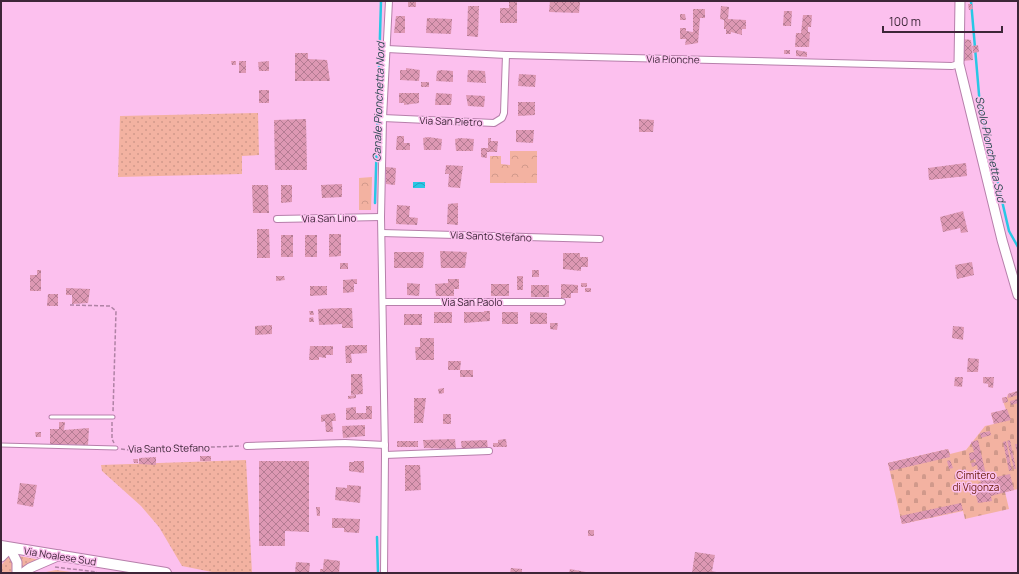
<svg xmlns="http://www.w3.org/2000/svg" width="1019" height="574" viewBox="0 0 1019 574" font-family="Manrope,sans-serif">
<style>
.grass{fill:url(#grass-dots)}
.cemetery{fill:url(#cemetery-stones)}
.park{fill:url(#park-crowns)}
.water{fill:url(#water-waves)}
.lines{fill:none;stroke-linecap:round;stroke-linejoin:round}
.stream{stroke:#28c7e5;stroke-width:2.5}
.building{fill:url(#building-cross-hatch)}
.lane-casing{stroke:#b77fab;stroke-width:5}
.street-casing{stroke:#b77fab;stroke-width:8}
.secondary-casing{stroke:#b77fab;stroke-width:11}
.primary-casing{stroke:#b77fab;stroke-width:12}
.path{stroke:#b082a5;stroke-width:1.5;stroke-dasharray:4 2;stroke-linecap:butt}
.lane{stroke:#fff;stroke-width:3}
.street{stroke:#fff;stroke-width:6}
.secondary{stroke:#fff;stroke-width:9}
.primary{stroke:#fff;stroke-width:10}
.labels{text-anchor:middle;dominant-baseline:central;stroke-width:3;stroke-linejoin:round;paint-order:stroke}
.street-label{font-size:10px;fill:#3d2638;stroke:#fcc0ee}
.park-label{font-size:10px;fill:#671906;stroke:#fcc0ee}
.water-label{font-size:11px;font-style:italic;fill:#2c4a52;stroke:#fcc0ee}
</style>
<defs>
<pattern id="grass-dots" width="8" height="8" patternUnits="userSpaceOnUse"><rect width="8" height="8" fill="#f3b2a1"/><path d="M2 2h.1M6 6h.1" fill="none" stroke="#d1998b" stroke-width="1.8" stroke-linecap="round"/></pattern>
<pattern id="cemetery-stones" width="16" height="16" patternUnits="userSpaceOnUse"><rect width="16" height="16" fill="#f3b2a1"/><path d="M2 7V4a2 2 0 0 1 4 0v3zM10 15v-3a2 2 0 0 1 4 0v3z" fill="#d1998b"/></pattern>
<pattern id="park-crowns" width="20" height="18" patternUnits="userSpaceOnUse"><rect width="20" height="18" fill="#f3b2a1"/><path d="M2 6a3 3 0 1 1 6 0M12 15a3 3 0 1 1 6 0" fill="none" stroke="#d1998b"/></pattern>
<pattern id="water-waves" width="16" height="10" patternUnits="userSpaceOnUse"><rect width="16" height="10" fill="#28c7e5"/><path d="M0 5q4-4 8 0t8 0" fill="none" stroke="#24a1bb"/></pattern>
<pattern id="building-cross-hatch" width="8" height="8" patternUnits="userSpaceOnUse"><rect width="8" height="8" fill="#dd98b3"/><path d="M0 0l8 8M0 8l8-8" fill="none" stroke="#b47c93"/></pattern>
</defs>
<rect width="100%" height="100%" fill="#fcc0ee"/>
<g class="grass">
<polygon points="258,113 259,155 242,156 242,174 118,177 120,116"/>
<polygon points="246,460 252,573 217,573 182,566 159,527 141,506 102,471 101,465"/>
<polygon points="8,556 11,556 13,561 13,573 1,573 1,566"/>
<polygon points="19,556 41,560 22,568"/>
<polygon points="56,570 79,573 41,573"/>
</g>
<polygon class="cemetery" points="1018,391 1018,489 1005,492 1009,509 965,519 963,511 902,524 888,463 948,449 950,454 966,450 985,426 994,424 991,413 1006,410 1002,398 1007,397 1008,394"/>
<g class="park">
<polygon points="510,151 537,151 537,183 490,183 490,156 501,156 501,164 510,165"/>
<polygon points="372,177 371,210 359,210 359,178"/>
</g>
<rect class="water" x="413" y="182" width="12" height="6"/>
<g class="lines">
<g class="stream">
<polyline points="971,1 980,106 1009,231 1018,247"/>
<polyline points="375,203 381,1"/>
<polyline points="377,537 378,573"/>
</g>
</g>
<g class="building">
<polygon points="408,1 416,2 416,7 408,7"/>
<polygon points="550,1 580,2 579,13 549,12"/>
<polygon points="509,2 517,2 517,23 500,23 500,8 509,8"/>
<polygon points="968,4 972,4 973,9 969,10"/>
<polygon points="468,6 479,6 478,37 467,36"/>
<polygon points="721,6 729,7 728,19 746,20 746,29 742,29 742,35 731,32 731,34 726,34 726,29 724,29 724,20 720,19"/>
<polygon points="693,9 705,9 705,18 700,18 698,43 685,45 686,39 680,39 680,28 686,28 686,31 693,32"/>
<polygon points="784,11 792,11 791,26 783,26"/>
<polygon points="680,14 685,14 686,20 680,20"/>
<polygon points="803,15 812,15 811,27 808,27 808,32 810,32 809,47 795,47 796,33 801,33"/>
<polygon points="396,16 405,16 405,33 394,33"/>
<polygon points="427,18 452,19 451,34 426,33"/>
<polygon points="963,39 971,40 973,60 962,61"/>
<polygon points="978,45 979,52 973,53 972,46"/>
<rect x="784" y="50" width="6" height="4"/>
<polygon points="796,50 807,52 807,57 796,56"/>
<polygon points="295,53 308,53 308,59 327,60 330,81 295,81"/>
<polygon points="231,61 236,61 236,65 232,65"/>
<rect x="239" y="61" width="7" height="12"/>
<polygon points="269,61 269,71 259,71 258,62"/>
<polygon points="406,68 420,70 419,81 400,80 400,70 406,70"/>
<polygon points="441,70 453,71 453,82 436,81 437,71"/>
<polygon points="468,70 485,71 486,83 467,82"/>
<polygon points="519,74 536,75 535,87 518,86"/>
<rect x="421" y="82" width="8" height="5"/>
<rect x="259" y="90" width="10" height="13"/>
<polygon points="399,93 419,93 419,103 404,105 404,103 399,103"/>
<polygon points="436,93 452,94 451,105 435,105"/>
<polygon points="466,95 485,96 484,107 468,106"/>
<polygon points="518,102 535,102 535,115 518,116"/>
<polygon points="306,119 307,170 275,170 274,120"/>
<polygon points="639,119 654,120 653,132 639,132"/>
<polygon points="516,130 534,130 533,143 516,142"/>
<polygon points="397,136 404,136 404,143 410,143 410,150 396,150"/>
<polygon points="428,137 442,139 441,150 424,150 423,138"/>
<polygon points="460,138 474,139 473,151 456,151 455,139"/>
<polygon points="488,138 491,138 491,141 498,141 497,152 487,152 487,158 481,157 481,148 488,148"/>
<polygon points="966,163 967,176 929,180 928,168"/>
<polygon points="446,165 463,166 460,188 448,187 449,174 445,174"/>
<polygon points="386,167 396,168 395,185 386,184"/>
<polygon points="342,184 342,197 322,198 321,185"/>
<polygon points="252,185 268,185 269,213 253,213"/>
<polygon points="281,185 292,185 292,202 281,203"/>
<polygon points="458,203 458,225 447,224 448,204"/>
<polygon points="397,205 410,206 409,217 418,218 417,225 396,224"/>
<polygon points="963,211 968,232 961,233 960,228 943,232 940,217"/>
<polygon points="257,229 269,229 270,258 257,258"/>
<polygon points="329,234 341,234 341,256 329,257"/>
<rect x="281" y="235" width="12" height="22"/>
<rect x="305" y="235" width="12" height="22"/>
<polygon points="440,251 467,252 465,268 441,268"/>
<polygon points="394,252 424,252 423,268 394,268"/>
<polygon points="563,253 580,253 580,257 588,257 588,267 581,267 581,271 563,269"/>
<polygon points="972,262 974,275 957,279 955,265"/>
<rect x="340" y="263" width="8" height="6"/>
<polygon points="37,270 41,270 41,291 30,291 30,275 37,275"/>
<rect x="532" y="270" width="7" height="7"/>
<polygon points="276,276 284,276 285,280 276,281"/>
<rect x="517" y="276" width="6" height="14"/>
<polygon points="357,279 357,284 354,284 354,292 343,293 343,280"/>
<polygon points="448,279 459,279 459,289 454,289 454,296 436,296 435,284 448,283"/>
<polygon points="407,283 420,284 419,296 407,295"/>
<rect x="581" y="283" width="6" height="4"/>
<rect x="491" y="284" width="18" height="12"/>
<polygon points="561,284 578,285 578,293 571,293 571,298 561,298"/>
<rect x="531" y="285" width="18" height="12"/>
<polygon points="310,286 327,286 327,295 310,296"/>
<polygon points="66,288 90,289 88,303 72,304 72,295 66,295"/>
<rect x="585" y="288" width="6" height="4"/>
<polygon points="48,294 58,294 58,306 47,306"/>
<polygon points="342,308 352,308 353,328 342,328 342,324 319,325 318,309"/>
<polygon points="309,311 313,311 314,315 310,315"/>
<polygon points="484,311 490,311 490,321 464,323 464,312 484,312"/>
<rect x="434" y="312" width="18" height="11"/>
<rect x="502" y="312" width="16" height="12"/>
<polygon points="530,312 547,313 547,324 530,324"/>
<rect x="404" y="314" width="18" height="11"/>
<polygon points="313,317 314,322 309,322 309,318"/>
<polygon points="550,323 558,323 557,330 550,329"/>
<polygon points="272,325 272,334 255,335 255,326"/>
<polygon points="953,326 964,327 963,340 952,338"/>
<polygon points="420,338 434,338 434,360 416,360 415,347 420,347"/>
<polygon points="351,345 367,345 367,353 351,354 352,363 346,363 345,346"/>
<polygon points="310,346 333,346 333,355 326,355 326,358 319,357 319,360 309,360"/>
<polygon points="968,358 979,359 978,372 967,372"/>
<polygon points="448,361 461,361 460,370 448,370"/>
<rect x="460" y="370" width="13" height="7"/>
<polygon points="351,374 362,374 363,394 351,395"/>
<polygon points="955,377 963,377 962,387 954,386"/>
<polygon points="983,377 994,377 993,388 988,387 988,384 983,383"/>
<polygon points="444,388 444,393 439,394 438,389"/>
<polygon points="1018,391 1018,395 1008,398 1008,394"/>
<polygon points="356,395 356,398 348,399 348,396"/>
<polygon points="1007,397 1008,402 1003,403 1002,398"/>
<polygon points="414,398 426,398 423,423 414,423"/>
<polygon points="1018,399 1018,403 1011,405 1010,401"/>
<polygon points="366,406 372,406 372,419 346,420 346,408 356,407 356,413 366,413"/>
<polygon points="1007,409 1011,420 994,424 991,413"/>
<polygon points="335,413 336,421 332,421 333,432 326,432 325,421 321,422 321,415"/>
<rect x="443" y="414" width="8" height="10"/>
<polygon points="59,422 65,422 64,430 89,428 88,445 50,444 50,429 59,429"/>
<polygon points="365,425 365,436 343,438 342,426"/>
<polygon points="990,431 991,435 981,438 980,433"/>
<polygon points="35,432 41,432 41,437 36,437"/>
<polygon points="455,439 456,449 424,448 423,440"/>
<polygon points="506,439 507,447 493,447 493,443 498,443 498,440"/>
<polygon points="487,440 488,449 462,450 461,441"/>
<polygon points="978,440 987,479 1010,474 1014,490 991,496 992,501 978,503 975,491 983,490 982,488 977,489 976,485 981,484 979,475 974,476 973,471 978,470 977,465 972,467 971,463 976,462 975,459 970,461 969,453 974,452 971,442"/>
<polygon points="1010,440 1016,469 1014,469 1007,441"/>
<rect x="397" y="441" width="21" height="6"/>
<polygon points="1006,441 1012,470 1009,471 1003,442"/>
<polygon points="1015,444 1018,444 1018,452 1017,452"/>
<polygon points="948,449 950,457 890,471 888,463"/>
<rect x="200" y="456" width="11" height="5"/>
<polygon points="156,457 156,465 139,464 139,458"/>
<polygon points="133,459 138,459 138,463 134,463"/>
<polygon points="950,460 953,468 949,469 947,461"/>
<polygon points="259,461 309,461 309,532 285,531 285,546 259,546"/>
<polygon points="354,461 364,461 364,473 349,471 349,462 354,462"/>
<polygon points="405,465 420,465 421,490 405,491"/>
<polygon points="20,483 37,485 33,507 17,504"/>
<polygon points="347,485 361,486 360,503 335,500 336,487 347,488"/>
<polygon points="961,503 963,510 902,524 900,516"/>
<polygon points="316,507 320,507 320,516 317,516"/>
<polygon points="332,518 360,519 359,533 344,532 344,528 332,528"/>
<rect x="588" y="530" width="6" height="6"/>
<polygon points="695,552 715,555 712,571 720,573 692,573"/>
<polygon points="324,559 340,561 339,573 320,573 320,569 323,569"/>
<polygon points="296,562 310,563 309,573 295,573"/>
<polygon points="511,568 522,569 522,573 510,573"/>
<polygon points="570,569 586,572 586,573 569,573"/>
</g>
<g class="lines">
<g class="lane-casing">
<g id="lane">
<polyline points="51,417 113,417"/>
<polyline points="1,445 116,448"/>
</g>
</g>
<g class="street-casing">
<g id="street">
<polyline points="387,49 506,55 952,66 959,64"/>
<polyline points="383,118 494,123 502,118 504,113 506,55"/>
<polyline points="277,219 381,217"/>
<polyline points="382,233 600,239"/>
<polyline points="383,302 562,302"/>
<polyline points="247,446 345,443 385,445"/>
<polyline points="385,455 489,451"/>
<polyline points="384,573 385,455 381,217 383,118 389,1"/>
</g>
</g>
<g class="secondary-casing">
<g id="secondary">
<polyline points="960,1 959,64 1002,240 1018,295"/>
<polyline points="1,557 10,548 17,562 17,573"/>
<polyline points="23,573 30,568 60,555"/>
</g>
</g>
<g class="primary-casing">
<polyline id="primary" points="1,546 166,573"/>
</g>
<g class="path">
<polyline points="70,305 110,306 116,311 113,412"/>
<polyline points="112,422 112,439 114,443"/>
<polyline points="121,449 130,450 241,446"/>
<polyline points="55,567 97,572"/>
</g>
<use href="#lane" class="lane"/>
<use href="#street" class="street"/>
<use href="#secondary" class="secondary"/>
<use href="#primary" class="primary"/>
</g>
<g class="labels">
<g class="street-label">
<text transform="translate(673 59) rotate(1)">Via Pionche</text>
<text transform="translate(451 121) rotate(2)">Via San Pietro</text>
<text transform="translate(329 218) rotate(-1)">Via San Lino</text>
<text transform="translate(491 236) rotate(2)">Via Santo Stefano</text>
<text x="472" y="302">Via San Paolo</text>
<text transform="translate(169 448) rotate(-1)">Via Santo Stefano</text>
<text transform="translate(60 556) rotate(9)">Via Noalese Sud</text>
</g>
<g class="park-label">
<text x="976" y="475">Cimitero<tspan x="976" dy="12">di Vigonza</tspan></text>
</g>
<g class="water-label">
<text transform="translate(378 102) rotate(-88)">Canale Pionchetta Nord</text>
<text transform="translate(991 149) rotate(78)">Scolo Pionchetta Sud</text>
</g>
</g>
<rect width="1019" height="574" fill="none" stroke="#3d2638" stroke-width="4"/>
<path d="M883 26v6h119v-6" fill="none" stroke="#3d2638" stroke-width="2"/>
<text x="889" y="26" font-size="12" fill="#3d2638" stroke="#fcc0ee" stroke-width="3" paint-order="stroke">100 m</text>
</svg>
